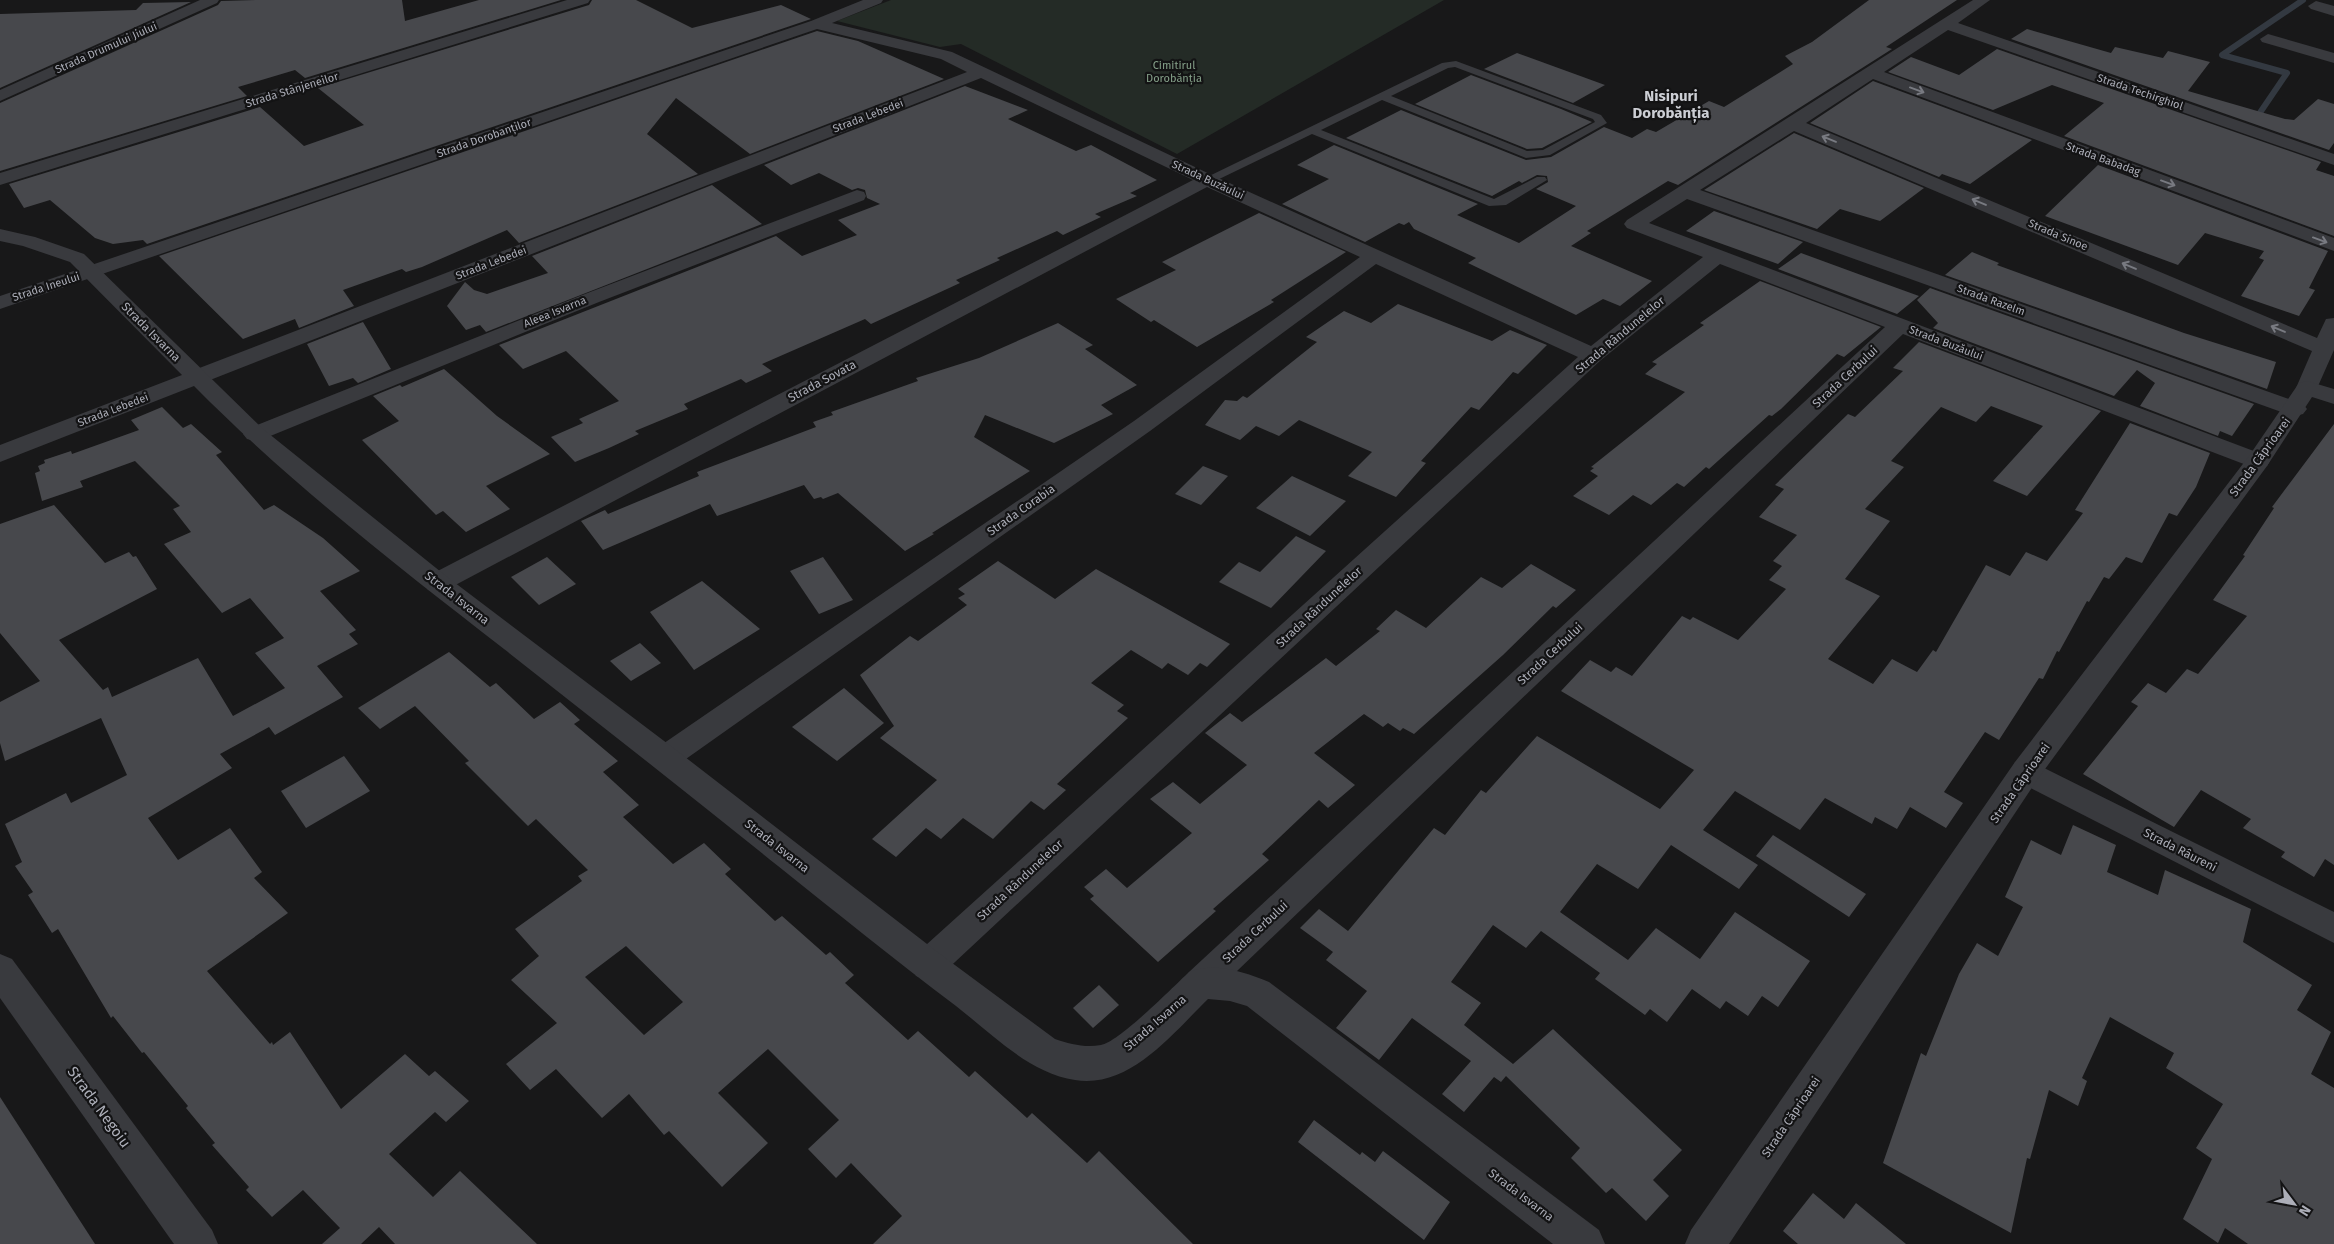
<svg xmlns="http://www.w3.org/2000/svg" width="2334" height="1244" viewBox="0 0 2334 1244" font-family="'Fira Sans',sans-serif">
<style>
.green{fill:#242b26}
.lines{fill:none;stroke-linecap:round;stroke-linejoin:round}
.stream{stroke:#333941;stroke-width:6}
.building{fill:#47484c;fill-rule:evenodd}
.service{fill:#393a3e;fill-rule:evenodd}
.minor{fill:#393a3e;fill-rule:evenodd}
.tertiary{fill:#393a3e;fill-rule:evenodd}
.oneway{stroke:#787a81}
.labels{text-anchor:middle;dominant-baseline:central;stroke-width:4.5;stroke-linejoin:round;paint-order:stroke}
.far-street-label{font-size:11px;fill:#acaeb8;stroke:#131314}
.far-park-label{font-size:11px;fill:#85a089;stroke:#131314}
.street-label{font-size:12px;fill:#acaeb8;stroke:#131314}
.far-district-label{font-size:15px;font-weight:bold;fill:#ccced4;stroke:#131314}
.near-street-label{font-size:15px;fill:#acaeb8;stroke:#131314}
</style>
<rect width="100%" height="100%" fill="#181819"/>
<polygon class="green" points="891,0 1444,0 1177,154 961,44 940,47 837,21"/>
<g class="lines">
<polyline class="stream" points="2255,120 2287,73 2222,55 2303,0"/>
</g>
<g class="building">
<polygon points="256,0 402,0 405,21 479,0 561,0 305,78 295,70 238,87 247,96 0,171 0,103 218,5 221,1"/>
<polygon points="592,0 636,0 692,28 781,5 811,19 147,244 143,240 113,244 95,238 50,200 24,208 9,184 260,107 304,146 364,125 318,88 589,5"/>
<polygon points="1869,0 1957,0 1886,47 1892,49 1678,185 1668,181 1587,231 1591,233 1571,246 1652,281 1620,306 1603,299 1576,315 1468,263 1476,258 1414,229 1409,222 1404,225 1399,223 1365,242 1282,204 1329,179 1297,165 1334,145 1478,204 1457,215 1519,243 1576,206 1536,189 1548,182 1547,176 1537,175 1522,183 1519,181 1492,196 1346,138 1401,110 1526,160 1551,157 1604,127 1632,138 1647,129 1656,132 1709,101 1724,107 1753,89 1793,64 1785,56 1812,42"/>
<polygon points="191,2 0,88 0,14 136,10 143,3"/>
<polygon points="2027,29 2111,53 2115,47 2163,58 2168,51 2210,62 2188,91 2285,119 2294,120 2318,99 2334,104 2334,143 2329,150 2011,39"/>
<polygon points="817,31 858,41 944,79 750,154 676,98 647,134 698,174 519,243 507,230 422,267 406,272 402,269 343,290 354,306 299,328 295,319 243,339 159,256"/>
<polygon points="1997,49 2321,162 2316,170 2334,176 2334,236 2064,136 2104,103 2052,85 1993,110 1888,72 1911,57 1959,75"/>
<polygon points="1517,53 1605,85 1573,103 1484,69"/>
<polygon points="1471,75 1561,109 1592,122 1542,148 1527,149 1415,104"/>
<polygon points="1873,81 2032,140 1970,184 1942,174 1939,177 1810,123"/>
<polygon points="965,86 1028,110 1008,119 1076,151 1091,145 1157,180 1130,193 1137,196 1095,214 1101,217 1063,235 1057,231 997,258 1000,260 956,280 960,283 871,324 865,319 762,364 772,371 746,383 741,379 684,404 688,409 635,431 639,434 609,448 575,462 551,437 583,423 579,419 619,401 566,351 523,369 499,345 776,236 802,256 857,235 838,220 880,204 867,198 865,190 858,188 852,190 819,173 791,185 764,165"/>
<polygon points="1794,133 1924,188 1880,221 1840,209 1817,229 1704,190"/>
<polygon points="2098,165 2328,251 2309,288 2315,290 2299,316 2241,296 2264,260 2259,258 2264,251 2205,233 2178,265 2045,216"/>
<polygon points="712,185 762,224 486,332 480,325 466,330 447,306 465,282 474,290 487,294 548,273 532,256"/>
<polygon points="1714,211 1803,242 1778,264 1686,231"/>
<polygon points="1259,213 1346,252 1271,300 1274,302 1197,347 1154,320 1151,322 1116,299 1176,270 1162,262"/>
<polygon points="1972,252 1999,263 1997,265 2184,333 2276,362 2267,389 1945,275"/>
<polygon points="1801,253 1861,275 1919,296 1897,314 1778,269"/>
<polygon points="1760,281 1881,327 1844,357 1837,354 1781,409 1772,416 1769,415 1709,469 1706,467 1684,487 1677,483 1651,505 1633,495 1609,515 1573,496 1598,476 1590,471 1594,468 1591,467 1685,392 1645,374 1657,364 1652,362 1704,325 1700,323"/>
<polygon points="1930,288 2254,404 2232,436 2220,431 2218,436 2140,406 2155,383 2137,370 2114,396 1933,328 1938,323 1917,300"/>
<polygon points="1398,304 1492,341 1510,330 1547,345 1518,374 1513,372 1479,410 1471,407 1421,461 1426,463 1396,497 1348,476 1372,452 1299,420 1279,436 1256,426 1240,440 1205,425 1225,400 1237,401 1243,396 1247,398 1317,342 1306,337 1344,311 1371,323"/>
<polygon points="363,322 391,369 358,383 353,378 329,386 307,344"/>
<polygon points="1058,323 1093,345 1085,349 1137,385 1101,405 1113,414 1054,443 985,415 974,437 1030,471 932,533 934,534 905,551 838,493 823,499 821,497 814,499 804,485 717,516 710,504 603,550 581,521 605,510 608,514 699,476 697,472 816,427 813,422 833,415 831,412 918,381 916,378 979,358"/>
<polygon points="1919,342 2101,411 2027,496 1993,481 2043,426 1991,406 1976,422 1941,407 1891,461 1904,467 1865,509 1890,521 1845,579 1880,596 1828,659 1873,684 1892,659 1917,672 1933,650 1936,652 1986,565 2010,576 2026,552 2047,561 2083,513 2075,510 2130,423 2210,453 2196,487 2183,507 2177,516 2169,513 2142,563 2126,557 2109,579 2104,577 2089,602 2087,601 2059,652 2057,651 2043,679 2039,678 1999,740 1985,732 1944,792 1963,803 1946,828 1910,807 1897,829 1875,817 1872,824 1825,798 1800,830 1735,791 1703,830 1758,865 1739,889 1671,845 1638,889 1597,864 1560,912 1628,960 1656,928 1700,959 1735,912 1810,961 1778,1007 1762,996 1748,1016 1726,1001 1720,1009 1692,989 1667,1022 1650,1009 1645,1015 1595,979 1600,973 1541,931 1526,948 1493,925 1451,982 1481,1003 1464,1025 1513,1064 1553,1029 1682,1150 1653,1180 1669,1196 1646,1221 1612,1188 1606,1193 1571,1158 1580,1148 1506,1076 1501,1082 1494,1077 1464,1112 1442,1094 1471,1061 1412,1018 1379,1060 1336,1028 1367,991 1326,960 1333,952 1300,928 1319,909 1348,931 1434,828 1445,835 1481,790 1486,793 1537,736 1660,809 1694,770 1561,691 1590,660 1611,672 1616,667 1632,676 1682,616 1690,620 1693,617 1738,640 1786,589 1769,580 1782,566 1773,561 1797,535 1759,517 1784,489 1775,485 1848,414 1855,417 1903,371 1893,368"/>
<polygon points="444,369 497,416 550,454 486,486 510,509 466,532 443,511 436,515 362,440 399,421 373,396 400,385 402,387"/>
<polygon points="162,407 183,428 191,424 222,452 216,455 264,510 274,505 323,538 360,571 320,591 356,630 349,634 358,644 317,666 343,697 275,735 269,727 220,754 232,768 148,818 178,860 230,828 262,872 254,878 288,913 207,971 270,1044 272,1042 273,1045 290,1032 341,1109 405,1054 429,1076 435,1071 469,1101 446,1122 435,1112 389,1154 433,1197 460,1171 537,1244 395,1244 379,1227 361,1244 322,1244 340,1228 303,1190 272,1217 246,1190 249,1187 212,1145 215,1143 186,1108 188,1106 144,1052 142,1053 113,1016 111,1018 58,929 52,933 28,895 33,892 15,866 22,862 5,824 66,793 71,803 127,775 101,718 5,761 0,743 0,702 40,681 0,633 0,524 54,505 105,563 129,552 133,557 136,556 157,589 59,640 103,690 108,687 112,697 198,658 233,716 285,688 255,653 284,638 250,598 222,613 164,544 191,532 173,509 180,506 135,461 80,481 83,487 42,501 35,473 40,471 38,466 45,463 44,460 71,451 72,454 139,430 131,420"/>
<polygon points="2334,424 2334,865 2325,859 2314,877 2281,857 2285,852 2243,828 2251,819 2201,790 2174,827 2083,774 2138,706 2131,702 2148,683 2166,693 2187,669 2198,674 2247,616 2213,600 2245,556 2243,555 2274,508 2272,507"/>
<polygon points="1203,466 1228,476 1201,505 1175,494"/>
<polygon points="1292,476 1346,501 1310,536 1256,508"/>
<polygon points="1296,536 1326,551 1271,608 1219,582 1239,562 1260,572"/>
<polygon points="547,557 576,584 539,605 511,577"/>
<polygon points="823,557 853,600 819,614 790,571"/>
<polygon points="998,561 1055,599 1096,569 1230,644 1207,667 1200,663 1188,675 1168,663 1162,669 1131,650 1091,683 1124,705 1117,711 1128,718 1057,784 1066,790 1044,810 1031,801 993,839 963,818 941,839 926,828 896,857 872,839 937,780 880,738 894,726 860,675 910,636 918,641 967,605 958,598 965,594 958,589"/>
<polygon points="1531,564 1576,590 1556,608 1553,606 1503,655 1414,734 1403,728 1400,731 1388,723 1383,727 1364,714 1314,753 1355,785 1328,808 1319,800 1262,854 1269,860 1213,909 1216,911 1158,962 1090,899 1094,896 1084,887 1106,869 1127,888 1192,833 1150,799 1173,782 1200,804 1247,765 1205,733 1230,713 1242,722 1326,658 1336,666 1380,631 1376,629 1396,610 1426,628 1481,577 1502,588"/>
<polygon points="702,581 760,629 694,670 650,612"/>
<polygon points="640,643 661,663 631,681 610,661"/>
<path d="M 449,652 L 490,687 L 496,683 L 534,719 L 560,702 L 580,720 L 574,724 L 618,761 L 603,772 L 639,805 L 623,817 L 673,864 L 704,843 L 731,869 L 725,874 L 775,921 L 782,916 L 826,955 L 830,952 L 854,975 L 845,983 L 908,1040 L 918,1031 L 969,1077 L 975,1071 L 1027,1118 L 1032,1113 L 1087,1163 L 1099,1151 L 1193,1244 L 873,1244 L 902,1216 L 851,1163 L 836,1178 L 808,1149 L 839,1120 L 768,1049 L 718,1093 L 768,1143 L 722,1187 L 669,1131 L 664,1135 L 629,1094 L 602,1118 L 556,1069 L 530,1090 L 506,1064 L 557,1023 L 511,980 L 539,956 L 515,929 L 582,881 L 578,876 L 588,870 L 536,819 L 528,826 L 465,763 L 469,761 L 415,706 L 380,729 L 358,708 ZM 626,946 L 683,1002 L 644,1035 L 585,977 Z"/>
<polygon points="844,688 884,723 837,761 792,727"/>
<polygon points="344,756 370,791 306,828 281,791"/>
<polygon points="2073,825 2116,845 2107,872 2158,895 2165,870 2251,909 2243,942 2312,985 2297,1010 2331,1032 2311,1074 2334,1088 2334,1244 2248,1244 2225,1228 2218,1243 2183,1219 2212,1159 2196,1148 2223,1104 2166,1068 2174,1053 2110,1017 2082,1078 2087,1081 2078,1106 2049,1090 2030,1159 2027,1158 2011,1233 1883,1163 1921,1053 1926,1056 1959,974 1977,943 1998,956 2023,907 2005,897 2031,840 2061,855"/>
<polygon points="1773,835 1866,894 1849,917 1756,856"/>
<polygon points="1099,985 1119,1005 1093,1028 1073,1008"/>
<polygon points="0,1097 95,1244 0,1244"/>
<polygon points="1314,1120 1360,1155 1362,1152 1375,1162 1383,1151 1450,1202 1424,1240 1298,1142"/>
<polygon points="1813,1193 1844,1219 1856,1203 1906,1244 1798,1244 1783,1231"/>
</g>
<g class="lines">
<path class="service" d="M 1456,61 L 1601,115 L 1607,123 L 1550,155 L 1526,158 L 1382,100 L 1321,130 L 1494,199 L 1537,177 L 1545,177 L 1547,180 L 1506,205 L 1489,206 L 1312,134 L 1211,183 L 1203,183 L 1201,180 L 1442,63 ZM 1455,67 L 1593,119 L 1595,122 L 1543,150 L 1527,151 L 1391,96 L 1448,68 Z"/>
<g class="minor">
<polygon points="200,0 219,0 217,3 0,101 0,90"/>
<polygon points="567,0 590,0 588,3 0,185 0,173"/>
<polygon points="863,0 883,0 881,3 832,23 952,52 1214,176 1591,346 1703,257 1627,228 1624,224 1627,220 1973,0 1990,0 1958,23 2334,154 2334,165 1948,30 1884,72 2334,238 2334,251 1873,79 1806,123 2317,338 2326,319 2334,318 2334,350 2315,393 2307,395 2299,393 2296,388 2312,351 1794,131 1700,190 2303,404 2307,409 2303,414 2295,416 2287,414 1687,199 1649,223 2267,456 2270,461 2267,466 2258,469 2249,466 1903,334 1213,994 1201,999 1189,994 1184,983 1189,972 1885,327 1720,264 1601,360 940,976 928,980 916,976 911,965 916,954 1578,357 1376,264 1150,431 676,766 665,770 654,766 650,758 654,750 1134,421 1360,257 1207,187 446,590 437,592 428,590 424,583 428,576 1193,180 981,78 205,382 197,384 189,382 186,377 189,372 967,72 941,59 817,29 0,309 0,296 811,21"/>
<polygon points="2316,1 2334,6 2334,16 2311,9 2308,6"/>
<polygon points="2268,34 2334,53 2334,63 2262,42 2260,39"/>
<polygon points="857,190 864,192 866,196 864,200 599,302 263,439 255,441 247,439 243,434 247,429 585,294"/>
<polygon points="2026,759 2334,912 2334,943 2015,780 2011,771 2015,762"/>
</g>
<g class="tertiary">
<path d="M 0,229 L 35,237 L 84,254 L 263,429 L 446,576 L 676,750 L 940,954 L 1055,1039 C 1070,1044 1085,1048 1101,1045 C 1119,1042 1173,987 1189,972 C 1215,962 1244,972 1269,982 L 1599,1230 L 1605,1244 L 1553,1244 L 1247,1006 L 1230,1001 L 1208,999 C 1173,1033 1130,1089 1075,1080 C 1029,1073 992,1034 956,1006 C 896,961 837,913 778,866 C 687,793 596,721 504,649 C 397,566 289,482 194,386 L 0,462 L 0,445 L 182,375 L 70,262 L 23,246 L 0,241 Z"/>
<polygon points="2307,381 2334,389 2334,404 2312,397 2267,466 2037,780 1729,1244 1685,1244 1691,1230 2015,762 2249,456 2299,383"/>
<polygon points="0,954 12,959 212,1230 218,1244 174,1244 0,998"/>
</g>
</g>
<defs><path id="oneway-shaft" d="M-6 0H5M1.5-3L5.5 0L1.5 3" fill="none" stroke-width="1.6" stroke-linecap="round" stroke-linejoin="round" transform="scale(1.25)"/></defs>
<g class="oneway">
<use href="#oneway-shaft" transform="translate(1917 90) rotate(20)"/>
<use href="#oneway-shaft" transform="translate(1829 139) rotate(-158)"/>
<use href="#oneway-shaft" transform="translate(2168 183) rotate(20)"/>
<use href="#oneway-shaft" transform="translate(1979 202) rotate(-157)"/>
<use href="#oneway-shaft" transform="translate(2320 240) rotate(20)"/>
<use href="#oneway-shaft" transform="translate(2129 266) rotate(-157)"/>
<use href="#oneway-shaft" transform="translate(2278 329) rotate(-157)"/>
</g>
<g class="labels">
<g class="far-street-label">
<text transform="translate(106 48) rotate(-24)">Strada Drumului Jiului</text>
<text transform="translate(292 90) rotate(-17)">Strada Stânjeneilor</text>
<text transform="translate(2140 92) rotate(19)">Strada Techirghiol</text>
<text transform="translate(868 116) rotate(-21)">Strada Lebedei</text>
<text transform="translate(484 138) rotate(-19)">Strada Dorobanților</text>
<text transform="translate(2103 159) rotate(20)">Strada Babadag</text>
<text transform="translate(1208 180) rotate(25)">Strada Buzăului</text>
<text transform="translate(2058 235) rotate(23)">Strada Sinoe</text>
<text transform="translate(491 263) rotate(-21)">Strada Lebedei</text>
<text transform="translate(46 287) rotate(-18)">Strada Ineului</text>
<text transform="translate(1991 300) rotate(20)">Strada Razelm</text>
<text transform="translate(555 312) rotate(-22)">Aleea Isvarna</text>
<text transform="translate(1946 343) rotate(21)">Strada Buzăului</text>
<text transform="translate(113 410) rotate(-21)">Strada Lebedei</text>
</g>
<g class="far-park-label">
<text x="1174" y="65">Cimitirul<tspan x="1174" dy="13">Dorobănția</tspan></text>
</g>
<g class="street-label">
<text transform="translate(151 332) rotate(45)">Strada Isvarna</text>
<text transform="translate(1620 335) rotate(-40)">Strada Rândunelelor</text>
<text transform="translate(1845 377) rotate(-43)">Strada Cerbului</text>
<text transform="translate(822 381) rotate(-28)">Strada Sovata</text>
<text transform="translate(2260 457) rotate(-54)">Strada Căprioarei</text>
<text transform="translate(1021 510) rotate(-35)">Strada Corabia</text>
<text transform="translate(457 598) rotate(38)">Strada Isvarna</text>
<text transform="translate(1319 607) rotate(-43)">Strada Rândunelelor</text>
<text transform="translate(1550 654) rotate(-43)">Strada Cerbului</text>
<text transform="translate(2020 783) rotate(-55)">Strada Căprioarei</text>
<text transform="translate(777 846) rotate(38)">Strada Isvarna</text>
<text transform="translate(2180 850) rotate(27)">Strada Râureni</text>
<text transform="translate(1020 880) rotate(-43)">Strada Rândunelelor</text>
<text transform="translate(1255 932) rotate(-43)">Strada Cerbului</text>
<text transform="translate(1155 1023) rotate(-41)">Strada Isvarna</text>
<text transform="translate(1791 1117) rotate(-56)">Strada Căprioarei</text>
<text transform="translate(1521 1195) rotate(37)">Strada Isvarna</text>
</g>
<g class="far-district-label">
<text x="1671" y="96">Nisipuri<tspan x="1671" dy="17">Dorobănția</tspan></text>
</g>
<g class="near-street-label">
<text transform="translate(99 1107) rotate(54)">Strada Negoiu</text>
</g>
</g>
<g transform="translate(2294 1204) rotate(122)" stroke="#131314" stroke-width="4" paint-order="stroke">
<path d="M0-4L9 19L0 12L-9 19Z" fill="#acaeb8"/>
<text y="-8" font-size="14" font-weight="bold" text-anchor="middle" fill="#acaeb8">N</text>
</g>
</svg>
